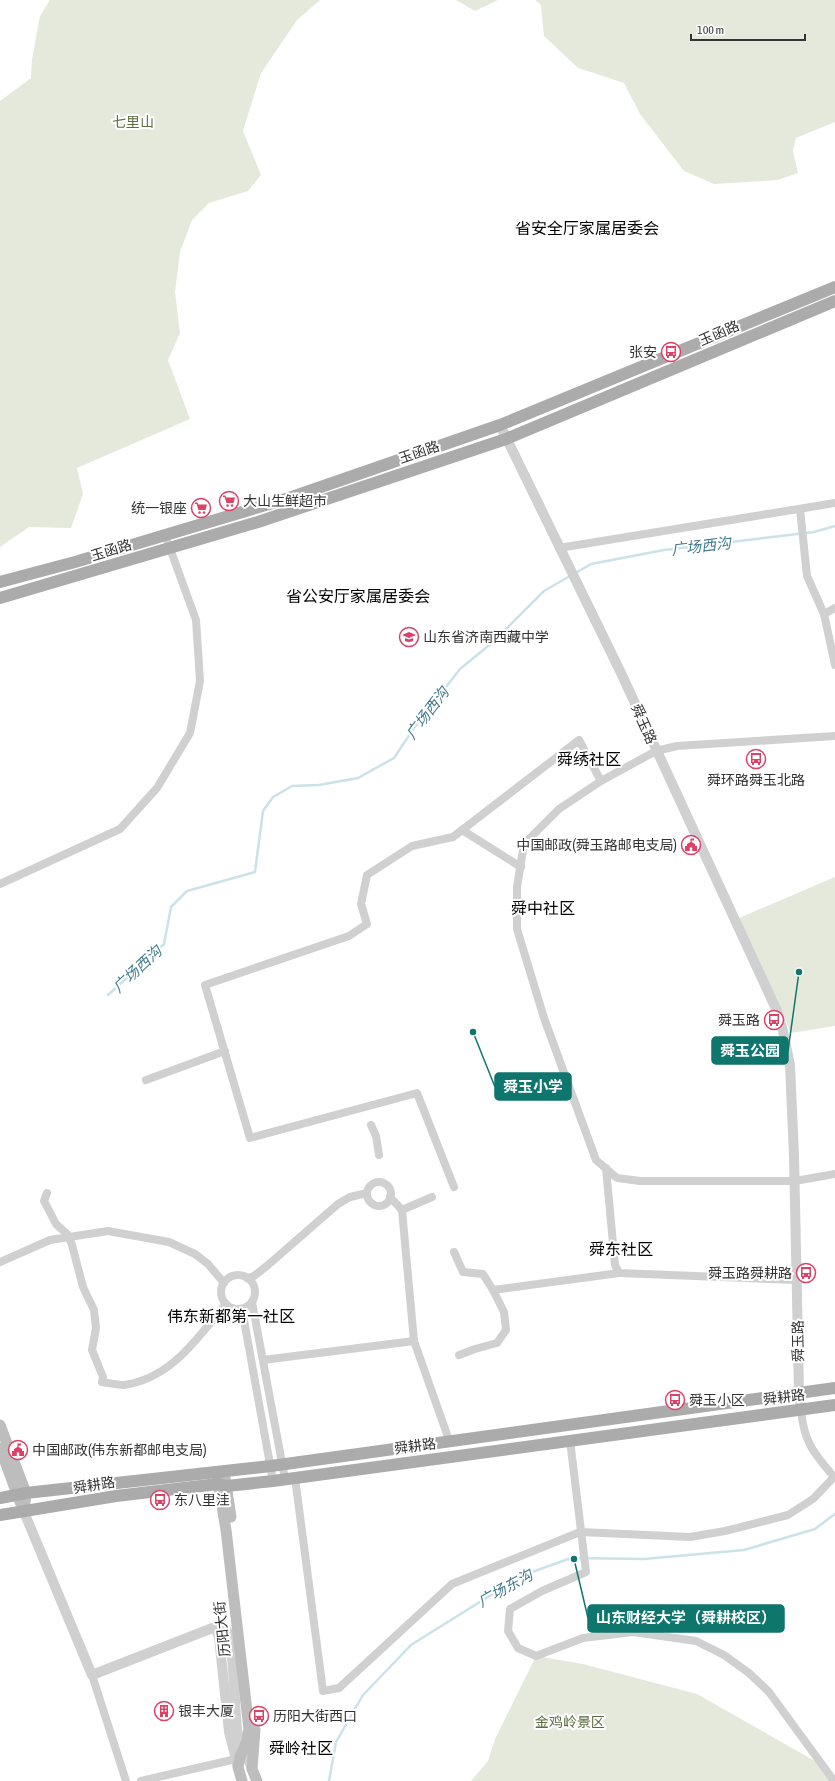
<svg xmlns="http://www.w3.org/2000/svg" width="835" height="1781" viewBox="0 0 835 1781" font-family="'Asap Condensed','Noto Sans SC',sans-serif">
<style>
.green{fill:#e5e9dc}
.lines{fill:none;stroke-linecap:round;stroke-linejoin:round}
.stream{stroke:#cae2e8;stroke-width:2.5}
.minor{stroke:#d0d0d0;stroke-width:8}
.tertiary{stroke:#d0d0d0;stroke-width:10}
.secondary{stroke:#bdbdbd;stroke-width:11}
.primary{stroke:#ababab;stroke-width:12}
.labels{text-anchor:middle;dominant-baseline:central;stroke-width:4;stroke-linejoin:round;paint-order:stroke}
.park-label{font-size:14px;fill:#5d6d41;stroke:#fff}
.street-label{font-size:14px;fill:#333;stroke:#fff}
.poi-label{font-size:14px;fill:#333;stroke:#fff;text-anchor:start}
.water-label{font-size:15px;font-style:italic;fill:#417a8c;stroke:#fff}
.quarter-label{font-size:16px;fill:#000;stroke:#fff}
.leader{fill:none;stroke:#0f766e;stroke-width:1.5}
.callout-dot{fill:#0f766e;stroke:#fff;stroke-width:1.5}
.callout{fill:#0f766e;stroke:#0f766e;stroke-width:1.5}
.callout-label{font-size:15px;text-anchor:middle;font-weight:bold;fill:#fff}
</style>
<rect width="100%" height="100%" fill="#fff"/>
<g class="green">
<polygon points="50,0 320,0 297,20 261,73 243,131 261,175 248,191 209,203 192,220 180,252 175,292 180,333 168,360 190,419 77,468 83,494 71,528 29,527 0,547 0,101 31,78 32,59 40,16"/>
<polygon points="456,0 498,0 475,11"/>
<polygon points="535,0 835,0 835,122 796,138 793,151 798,173 778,180 714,184 684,171 640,114 624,83 578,68 544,36 541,5"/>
<polygon points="835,877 835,1026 791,1033 739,918"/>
<polygon points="536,1656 583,1664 697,1694 822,1765 835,1781 471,1781 488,1761 495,1739"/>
</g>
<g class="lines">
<g class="stream">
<polyline points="574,574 591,564 664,550 814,532 835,526"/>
<polyline points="108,995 164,944 171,907 187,891 255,872 263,811 273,797 292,786 319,785 358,778 394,758 414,728 460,669 493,642 544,591 570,576"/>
<polyline points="329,1781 336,1742 363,1695 411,1645 521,1576 571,1558 644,1559 744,1550 815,1529 835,1514"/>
</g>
<g class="minor">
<polyline points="800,509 807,576 824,614 835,608"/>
<polyline points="559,548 835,503"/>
<polyline points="824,614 835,665"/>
<polyline points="601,781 559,809 524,844 517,887 517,929 544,1018 596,1160 617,1178 640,1181 795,1181 835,1174"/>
<polyline points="462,830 521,867"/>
<polyline points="0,884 120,829 157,788 190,733 200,681 196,620 168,543"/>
<polyline points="146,1080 225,1051"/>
<polyline points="371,1125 376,1136 379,1155"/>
<polyline points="606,1168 615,1265 619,1273 797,1280"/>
<circle cx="379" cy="1194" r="12"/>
<polyline points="454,1187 417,1093 250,1138 205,985 349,936 367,924 361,904 367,875 412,846 453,837 579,740 601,781 656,751 677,746 835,736"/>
<path d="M 47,1193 L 44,1201 L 56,1224 L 68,1235 L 72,1245 L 83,1287 L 94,1310 L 96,1328 L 92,1350 L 103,1377 L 102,1382 C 109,1383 117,1385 124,1385 C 172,1378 197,1338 226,1304"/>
<polyline points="390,1197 402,1210"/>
<polyline points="432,1197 402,1210 414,1341 449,1440"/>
<polyline points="454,1252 463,1272 483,1274 493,1290"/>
<polyline points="0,1262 50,1240 108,1231 169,1242 195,1254 208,1264 224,1283"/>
<circle cx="238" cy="1292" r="17"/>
<polyline points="247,1278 254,1276 268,1265 338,1204 350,1197 367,1193"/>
<polyline points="252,1302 285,1479"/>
<polyline points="242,1309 273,1481"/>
<polyline points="459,1355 475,1349 497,1343 506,1330 504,1312 493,1290 619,1273"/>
<polyline points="263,1360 414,1341"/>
<path d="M 801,1410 C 804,1443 814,1453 835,1478"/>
<polyline points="570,1440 586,1572 542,1591 510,1609 508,1631 518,1648 536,1656 583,1638 633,1632 696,1641 724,1655 749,1673 769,1692 834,1781"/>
<polyline points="295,1478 323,1691 339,1688 452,1584 580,1532 690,1537 725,1531 788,1515 813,1499 834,1477"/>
<polyline points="92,1675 126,1781"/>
<polyline points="141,1781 236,1759"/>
</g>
<g class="tertiary">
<polyline points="500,425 621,673 777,1011 783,1031 790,1065 794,1156 799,1392 801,1410"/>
<polyline points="24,1512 92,1675 215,1627 221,1627 227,1631 231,1641 237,1731 252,1769"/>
<polyline points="215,1627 219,1637 229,1732 238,1767"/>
</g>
<g class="secondary">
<polyline points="0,1425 26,1493 24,1512"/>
<polyline points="0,1448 20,1502"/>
<polyline points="224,1471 231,1517"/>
<polyline points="217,1476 226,1530 249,1729 247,1741 240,1757 238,1767 242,1781"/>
<polyline points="255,1729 252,1769 257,1781"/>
</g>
<g class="primary">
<polyline points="0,582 75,562 289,498 500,425 835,287"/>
<polyline points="0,598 258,522 506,439 835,301"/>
<polyline points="0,1498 26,1493 271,1466 835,1388"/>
<polyline points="0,1515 116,1496 218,1484 227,1486 273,1481 835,1405"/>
</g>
</g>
<defs>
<g id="bus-ring" transform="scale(1)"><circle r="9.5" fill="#fff" stroke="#dd4266" stroke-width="1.5"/><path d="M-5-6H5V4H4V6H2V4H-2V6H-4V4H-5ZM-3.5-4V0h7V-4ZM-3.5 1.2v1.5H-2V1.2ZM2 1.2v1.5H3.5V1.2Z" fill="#dd4266"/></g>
<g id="supermarket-ring" transform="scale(1)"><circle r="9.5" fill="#fff" stroke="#dd4266" stroke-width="1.5"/><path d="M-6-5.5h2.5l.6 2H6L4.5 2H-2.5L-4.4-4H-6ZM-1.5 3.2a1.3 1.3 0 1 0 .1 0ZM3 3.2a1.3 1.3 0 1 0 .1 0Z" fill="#dd4266"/></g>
<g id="school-ring" transform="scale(1)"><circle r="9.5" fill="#fff" stroke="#dd4266" stroke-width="1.5"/><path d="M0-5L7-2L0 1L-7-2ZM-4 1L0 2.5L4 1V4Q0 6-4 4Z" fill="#dd4266"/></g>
<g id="civic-ring" transform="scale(1)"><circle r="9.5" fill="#fff" stroke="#dd4266" stroke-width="1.5"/><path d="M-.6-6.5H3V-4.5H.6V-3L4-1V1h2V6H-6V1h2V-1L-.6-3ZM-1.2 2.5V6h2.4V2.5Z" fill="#dd4266"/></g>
<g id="building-ring" transform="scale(1)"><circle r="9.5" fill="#fff" stroke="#dd4266" stroke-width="1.5"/><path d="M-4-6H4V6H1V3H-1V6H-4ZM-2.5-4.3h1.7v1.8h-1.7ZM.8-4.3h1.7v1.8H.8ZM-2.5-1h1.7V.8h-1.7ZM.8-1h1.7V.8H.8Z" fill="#dd4266"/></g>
</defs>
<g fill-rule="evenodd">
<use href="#bus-ring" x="671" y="352"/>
<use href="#supermarket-ring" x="229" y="501"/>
<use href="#supermarket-ring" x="201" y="508"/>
<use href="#school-ring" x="409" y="637"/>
<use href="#bus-ring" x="756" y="759"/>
<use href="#civic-ring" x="691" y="845"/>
<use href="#bus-ring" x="774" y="1020"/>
<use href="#bus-ring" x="806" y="1273"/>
<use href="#bus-ring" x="675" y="1400"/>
<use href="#civic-ring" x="18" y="1450"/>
<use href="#bus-ring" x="160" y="1500"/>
<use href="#building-ring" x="164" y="1711"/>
<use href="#bus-ring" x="259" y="1716"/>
</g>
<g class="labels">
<g class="park-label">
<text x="133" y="122">七里山</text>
<text x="570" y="1722">金鸡岭景区</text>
</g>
<g class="street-label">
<text transform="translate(719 333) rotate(-23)">玉函路</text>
<text transform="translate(419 452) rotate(-19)">玉函路</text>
<text transform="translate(111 550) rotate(-17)">玉函路</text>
<text transform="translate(644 724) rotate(66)">舜玉路</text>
<text transform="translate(798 1341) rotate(-91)">舜玉路</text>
<text transform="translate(784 1397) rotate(-7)">舜耕路</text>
<text transform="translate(415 1446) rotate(-8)">舜耕路</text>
<text transform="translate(94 1485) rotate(-9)">舜耕路</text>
<text transform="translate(222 1629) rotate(-96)">历阳大街</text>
</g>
<g class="poi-label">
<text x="657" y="352" text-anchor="end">张安</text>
<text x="243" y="501">大山生鲜超市</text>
<text x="187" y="508" text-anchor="end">统一银座</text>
<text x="423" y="637">山东省济南西藏中学</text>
<text x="756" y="780" text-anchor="middle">舜环路舜玉北路</text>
<text x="677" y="845" text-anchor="end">中国邮政(舜玉路邮电支局)</text>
<text x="760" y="1020" text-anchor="end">舜玉路</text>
<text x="792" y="1273" text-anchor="end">舜玉路舜耕路</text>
<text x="689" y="1400">舜玉小区</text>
<text x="32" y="1450">中国邮政(伟东新都邮电支局)</text>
<text x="174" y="1500">东八里洼</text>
<text x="178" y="1711">银丰大厦</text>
<text x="273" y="1716">历阳大街西口</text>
</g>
<g class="water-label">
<text transform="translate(701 546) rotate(-7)">广场西沟</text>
<text transform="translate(427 713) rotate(-53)">广场西沟</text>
<text transform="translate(137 969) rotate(-43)">广场西沟</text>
<text transform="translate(505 1588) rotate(-29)">广场东沟</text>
</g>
<g class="quarter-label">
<text x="587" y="228">省安全厅家属居委会</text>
<text x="358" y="596">省公安厅家属居委会</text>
<text x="589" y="759">舜绣社区</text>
<text x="543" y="908">舜中社区</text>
<text x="621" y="1249">舜东社区</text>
<text x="231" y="1316">伟东新都第一社区</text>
<text x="301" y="1748">舜岭社区</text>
</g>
</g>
<path class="leader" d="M799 972L788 1051M473 1032L495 1087M574 1559L588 1618"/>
<g class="callout-dot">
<circle cx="799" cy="972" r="4"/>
<circle cx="473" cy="1032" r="4"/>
<circle cx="574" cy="1559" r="4"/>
</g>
<g class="callout">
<rect x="712" y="1037" width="76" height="27" rx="4"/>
<rect x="495" y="1073" width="76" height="27" rx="4"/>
<rect x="588" y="1605" width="196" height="27" rx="4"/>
</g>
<g class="callout-label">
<text x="750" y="1056">舜玉公园</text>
<text x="533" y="1092">舜玉小学</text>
<text x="686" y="1623">山东财经大学（舜耕校区）</text>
</g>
<path d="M691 34v6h114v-6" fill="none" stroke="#333333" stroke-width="2"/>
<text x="697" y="34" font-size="12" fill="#333333" stroke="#ffffff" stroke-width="3" paint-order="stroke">100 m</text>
</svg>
